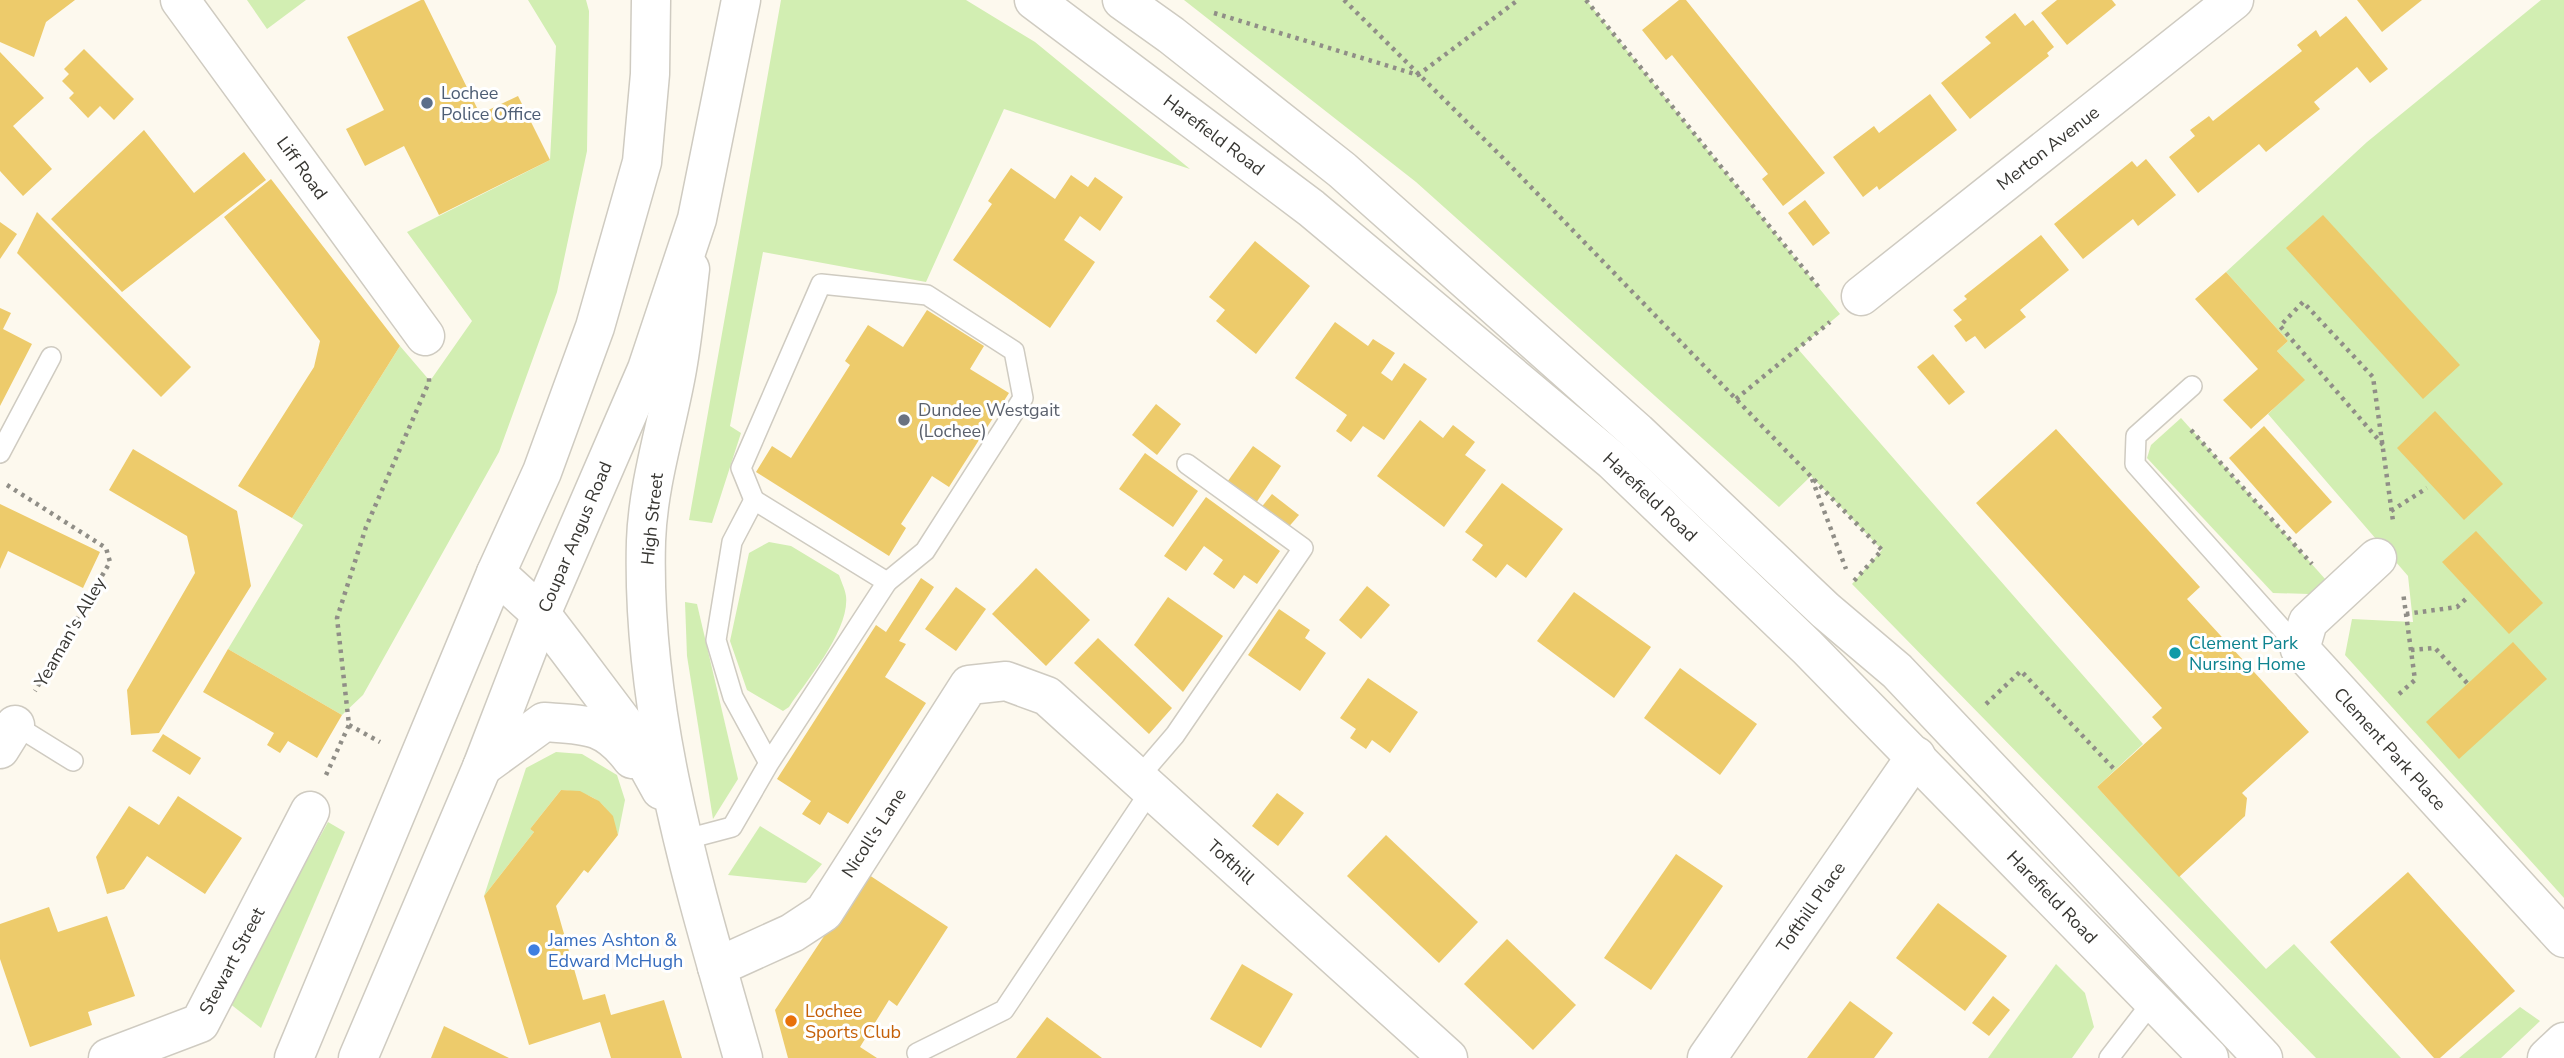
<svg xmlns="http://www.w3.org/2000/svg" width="2564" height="1058" viewBox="0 0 2564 1058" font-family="'Nunito Sans',sans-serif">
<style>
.green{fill:#d2eeb2}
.building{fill:#edcb6b}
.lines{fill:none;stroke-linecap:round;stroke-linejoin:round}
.service-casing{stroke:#cfcbc1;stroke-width:22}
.minor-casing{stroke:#cfcbc1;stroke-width:41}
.tertiary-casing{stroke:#cfcbc1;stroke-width:41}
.primary-casing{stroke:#cfcbc1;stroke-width:41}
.path{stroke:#908e87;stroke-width:4.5;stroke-dasharray:3.5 5;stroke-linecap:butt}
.service{stroke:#fff;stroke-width:19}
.minor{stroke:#fff;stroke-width:38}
.tertiary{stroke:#fff;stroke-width:38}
.primary{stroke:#fff;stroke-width:38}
.service-dot{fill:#5c6f8a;stroke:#fff;stroke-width:2.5}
.worship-dot{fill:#6b7280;stroke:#fff;stroke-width:2.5}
.culture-dot{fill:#0f9aa8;stroke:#fff;stroke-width:2.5}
.shop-dot{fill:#3f7fe0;stroke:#fff;stroke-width:2.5}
.food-dot{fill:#e8710a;stroke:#fff;stroke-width:2.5}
.labels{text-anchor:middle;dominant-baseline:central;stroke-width:6;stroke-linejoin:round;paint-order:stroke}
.service-label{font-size:18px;fill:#4e5e75;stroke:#fff;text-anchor:start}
.street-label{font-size:18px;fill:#373632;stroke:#fff}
.worship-label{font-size:18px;fill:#5b616d;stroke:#fff;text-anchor:start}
.culture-label{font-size:18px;fill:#0d838f;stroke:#fff;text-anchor:start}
.shop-label{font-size:18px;fill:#366cbe;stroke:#fff;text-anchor:start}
.food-label{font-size:18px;fill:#c56008;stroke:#fff;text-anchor:start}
</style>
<rect width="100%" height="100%" fill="#fdf9ee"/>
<g class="green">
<polygon points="247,0 306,0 267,29"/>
<polygon points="528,0 586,0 589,11 587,151 557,292 499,452 363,695 342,715 228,649 303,525 292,518 400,346 430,381 472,321 407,232 550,160 556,46"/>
<polygon points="781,0 966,0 1035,42 1190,169 1004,109 926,282 763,252 730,426 741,433 712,523 689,520"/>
<polygon points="1184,0 1586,0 1840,314 1798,349 2143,744 2097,787 2266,969 2294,944 2401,1058 2316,1058 1852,584 1882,550 1811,476 1779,507 1416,182"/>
<polygon points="2541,0 2564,0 2564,898 2345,655 2352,619 2413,622 2408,576 2268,414 2304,380 2277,351 2288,341 2226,272 2367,142"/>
<polygon points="2181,418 2326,580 2309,594 2273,593 2147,458 2151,445"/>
<path d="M 769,542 L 791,546 L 839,575 C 841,581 845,589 846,596 C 850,630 807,680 789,707 L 783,711 L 747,690 L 730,641 L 749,553 Z"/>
<polygon points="685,602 697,604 738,779 713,819 687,656"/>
<path d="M 556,752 L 582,754 L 617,775 L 625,800 L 618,835 C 609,803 594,792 561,790 L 530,829 L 534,832 L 484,896 L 526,768 Z"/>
<polygon points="328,822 345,832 261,1028 229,1003"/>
<polygon points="760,826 822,864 806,883 728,875"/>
<polygon points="2056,964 2085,993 2094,1027 2072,1058 1988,1058"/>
<polygon points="2520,1007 2540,1021 2501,1058 2459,1058"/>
</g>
<g class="building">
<polygon points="0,0 75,0 46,22 34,57 0,42"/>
<polygon points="421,0 424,0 480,114 518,96 550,160 439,215 404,146 365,166 346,129 384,110 347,37"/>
<polygon points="1679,0 1686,0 1825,173 1783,206 1762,179 1768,174 1672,55 1666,60 1642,30"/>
<polygon points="2057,0 2112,0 2116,5 2067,45 2041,13"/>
<polygon points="2357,0 2422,0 2382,32"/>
<polygon points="2015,13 2025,26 2033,20 2054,47 2047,53 2049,56 1970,119 1941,83 1991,43 1985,37"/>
<polygon points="2346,16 2388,69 2370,83 2357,67 2314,102 2320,109 2266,152 2259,144 2198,193 2169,157 2195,136 2190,130 2209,116 2213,121 2302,51 2297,45 2316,30 2320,37"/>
<polygon points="84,49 134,99 114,120 100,106 88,118 69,98 74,93 62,81 69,74 64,69"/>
<polygon points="0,52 44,98 13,126 52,169 23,196 0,171"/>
<polygon points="1930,94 1957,130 1879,190 1877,186 1863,197 1833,157 1874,126 1879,133"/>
<polygon points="144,130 194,193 244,152 266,180 122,292 51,219"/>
<polygon points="2146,159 2176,195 2138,226 2133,219 2083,259 2054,224 2132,161 2137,167"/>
<polygon points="1011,168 1055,199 1071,175 1088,187 1095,177 1123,197 1100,231 1080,216 1064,240 1095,262 1050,328 953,260 992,204 988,201"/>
<polygon points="271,179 400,346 292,518 238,486 314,367 320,341 224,217"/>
<polygon points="1805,200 1830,233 1813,246 1788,213"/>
<polygon points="37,212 191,367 161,397 17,253"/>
<polygon points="2323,215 2460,365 2423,399 2286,248"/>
<polygon points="0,222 17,234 0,259"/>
<polygon points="2041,235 2069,270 2020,310 2026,317 1985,349 1975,336 1966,342 1954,326 1962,320 1953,310 1967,299 1964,296"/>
<polygon points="1255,241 1310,286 1256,354 1216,321 1225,310 1209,297"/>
<polygon points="2226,272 2288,341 2277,351 2305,380 2251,429 2223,400 2258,369 2195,299"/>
<polygon points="0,308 11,313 3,329 32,344 0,406"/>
<polygon points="927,310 984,346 970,369 1009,393 949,487 932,476 901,524 906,528 889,556 756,472 772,446 791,458 850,365 845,361 868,325 903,347"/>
<polygon points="1335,322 1368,346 1373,339 1395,353 1381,373 1392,381 1404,363 1427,379 1384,440 1363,426 1351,442 1336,431 1347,415 1295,378"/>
<polygon points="1933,354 1965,392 1949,405 1917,367"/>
<polygon points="1156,404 1181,424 1157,455 1132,435"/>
<polygon points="2435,411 2503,484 2464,520 2397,448"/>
<polygon points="1420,420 1443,438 1453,425 1475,442 1465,455 1486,470 1444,527 1377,476"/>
<polygon points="2264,426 2332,502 2296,534 2229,458"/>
<polygon points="2056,429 2200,587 2187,599 2309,732 2242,793 2247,798 2245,816 2179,877 2097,787 2162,728 2152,717 2162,708 1976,503"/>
<polygon points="1253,446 1281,466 1254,506 1225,485"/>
<polygon points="133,449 237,511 251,586 159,733 131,735 127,690 195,573 187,536 109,490"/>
<polygon points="1145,453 1198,491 1173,527 1119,489"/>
<polygon points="1502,483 1563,529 1526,578 1507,564 1496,578 1472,560 1483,545 1465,532"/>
<polygon points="1272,494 1299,515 1286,530 1260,509"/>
<polygon points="1206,497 1280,551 1257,584 1244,575 1234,589 1213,574 1223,560 1204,546 1186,571 1164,556"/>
<polygon points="0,504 100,552 83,588 8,551 0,569"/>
<polygon points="2476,531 2543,603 2509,634 2442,562"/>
<polygon points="1036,568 1090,620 1046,666 992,614"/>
<polygon points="921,578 934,587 899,641 906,644 885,677 926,703 848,824 828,812 820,825 802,814 811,801 777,779 876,625 886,632"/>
<polygon points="1367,586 1390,605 1361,639 1339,620"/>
<polygon points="956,587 986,609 956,651 925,629"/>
<polygon points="1574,592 1651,647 1614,698 1537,641"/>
<polygon points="1168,597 1223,636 1183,692 1134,645"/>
<polygon points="1279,609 1310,630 1305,638 1326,653 1300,691 1248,655"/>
<polygon points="1098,638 1172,708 1149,734 1074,663"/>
<polygon points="2513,642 2547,679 2459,759 2426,722"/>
<polygon points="228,649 342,715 317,758 288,741 280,753 267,745 274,733 203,692"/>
<polygon points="1680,668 1757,724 1720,775 1644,718"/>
<polygon points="1368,678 1418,712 1390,753 1372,740 1366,749 1350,738 1356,729 1340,718"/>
<polygon points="163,734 201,758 190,775 152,751"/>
<polygon points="561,790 580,791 599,801 613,816 618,835 588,873 584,870 556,906 583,1000 605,994 611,1015 664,1000 682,1058 611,1058 600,1022 529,1045 484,896 534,832 530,829"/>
<polygon points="1277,793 1304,813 1278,846 1252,826"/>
<polygon points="178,796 242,838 205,894 147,856 124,889 107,894 96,857 129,806 159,825"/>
<polygon points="1386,835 1478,922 1439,963 1347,876"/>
<polygon points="1676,854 1723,886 1651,990 1604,958"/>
<polygon points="2408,872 2515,991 2440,1058 2434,1058 2330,942"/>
<polygon points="866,873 948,927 897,1006 889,1000 860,1047 877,1058 788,1058 775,1010"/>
<polygon points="1938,903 2007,956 1965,1011 1896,958"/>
<polygon points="49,907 58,932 107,916 135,996 88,1012 92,1025 30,1047 0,959 0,924"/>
<polygon points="1507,939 1576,1005 1533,1050 1464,984"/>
<polygon points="1242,964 1293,994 1261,1048 1210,1019"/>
<polygon points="1993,996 2010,1010 1989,1036 1972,1023"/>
<polygon points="1850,1001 1893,1033 1874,1058 1807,1058"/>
<polygon points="1047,1017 1102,1058 1016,1058"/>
<polygon points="444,1026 509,1058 431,1058"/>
</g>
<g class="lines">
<g class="service-casing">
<g id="service">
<polyline points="2192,386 2136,436 2135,464 2300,649"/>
<polyline points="0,453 51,357"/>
<polyline points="754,500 741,468 821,284 927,295 1014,351 1023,398 925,551 887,582"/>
<polyline points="15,725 73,761"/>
<polyline points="1138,778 1175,735 1303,548 1187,464"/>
<polyline points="683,840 732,827 769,763 887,582 754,500 732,542 716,640 733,697 769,763"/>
<polyline points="917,1053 1004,1010 1151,790"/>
<polyline points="2109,1058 2153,1001"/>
</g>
</g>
<g class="minor-casing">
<g id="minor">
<polyline points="180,0 425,336"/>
<path d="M 690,269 C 686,302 683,336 677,369 C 667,426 648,483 646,541 C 641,719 695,889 743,1058"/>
<polyline points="1861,296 2234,0"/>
<polyline points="2377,558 2308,622 2300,649 2564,938"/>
<polyline points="496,573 541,614 567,648 625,725 661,790"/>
<polyline points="0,749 15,725"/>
<path d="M 482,767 L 544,722 C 586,725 605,723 632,759"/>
<polyline points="717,967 792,933 824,912 969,685 1006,681 1047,696 1448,1058"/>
<polyline points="108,1058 200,1023 310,811"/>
<polyline points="1707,1058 1916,756"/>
<polyline points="2547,1058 2564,1042"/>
</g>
</g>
<g class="tertiary-casing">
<g id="tertiary">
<polyline points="1034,0 1311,208 1613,461 1807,647 2209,1058"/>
<polyline points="1122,0 1171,35 1342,170 1637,432 1825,610 1897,671 2263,1058"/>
</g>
</g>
<g class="primary-casing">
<g id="primary">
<polyline points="294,1058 496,573 542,472 595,327 642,162 650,74 651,0"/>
<polyline points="358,1058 482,767 541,614 647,369 697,219 741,0"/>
</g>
</g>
<g class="path">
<polyline points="1344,0 1501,156 1882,550 1854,581"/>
<polyline points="1586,0 1821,290"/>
<polyline points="1214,13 1418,75 1518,0"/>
<polyline points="1736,399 1830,322"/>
<polyline points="2191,430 2312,564"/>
<polyline points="2383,445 2280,326 2303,302 2373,377 2393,521"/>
<polyline points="1812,479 1846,569"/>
<polyline points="7,485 106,548 110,562 35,691"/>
<polyline points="2391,511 2427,488"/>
<polyline points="2406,614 2457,607 2468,597"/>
<polyline points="2411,650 2435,648 2468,684"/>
<polyline points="2399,694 2415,680 2403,592"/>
<polyline points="1986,704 2021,671 2115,770"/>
<polyline points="349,725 380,742"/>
<polyline points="326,775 349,725 337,618 366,527 429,382 429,377"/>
</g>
<use href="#service" class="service"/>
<use href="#minor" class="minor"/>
<use href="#tertiary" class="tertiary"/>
<use href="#primary" class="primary"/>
</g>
<circle class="service-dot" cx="427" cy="103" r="7"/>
<circle class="worship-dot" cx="904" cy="420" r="7"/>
<circle class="culture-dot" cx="2175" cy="653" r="7"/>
<circle class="shop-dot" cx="534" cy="950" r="7"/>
<circle class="food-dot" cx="791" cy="1021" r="7"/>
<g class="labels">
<g class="service-label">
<text x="441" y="93">Lochee<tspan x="441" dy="21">Police Office</tspan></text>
</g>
<g class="street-label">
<text transform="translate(1214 135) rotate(37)">Harefield Road</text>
<text transform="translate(2048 148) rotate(-38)">Merton Avenue</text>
<text transform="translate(302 168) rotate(54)">Liff Road</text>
<text transform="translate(1650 497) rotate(43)">Harefield Road</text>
<text transform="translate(652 519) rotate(-84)">High Street</text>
<text transform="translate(575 537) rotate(-67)">Coupar Angus Road</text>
<text transform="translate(70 632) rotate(-60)">Yeaman's Alley</text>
<text transform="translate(2390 749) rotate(48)">Clement Park Place</text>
<text transform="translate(874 833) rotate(-57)">Nicoll's Lane</text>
<text transform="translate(1231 862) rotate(42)">Tofthill</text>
<text transform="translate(2052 897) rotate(46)">Harefield Road</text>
<text transform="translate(1811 907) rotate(-55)">Tofthill Place</text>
<text transform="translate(232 961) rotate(-62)">Stewart Street</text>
</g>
<g class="worship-label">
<text x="918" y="410">Dundee Westgait<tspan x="918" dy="21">(Lochee)</tspan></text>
</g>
<g class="culture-label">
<text x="2189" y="643">Clement Park<tspan x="2189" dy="21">Nursing Home</tspan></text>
</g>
<g class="shop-label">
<text x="548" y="940">James Ashton &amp;<tspan x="548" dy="21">Edward McHugh</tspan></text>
</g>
<g class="food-label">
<text x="805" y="1011">Lochee<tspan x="805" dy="21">Sports Club</tspan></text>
</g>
</g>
</svg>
